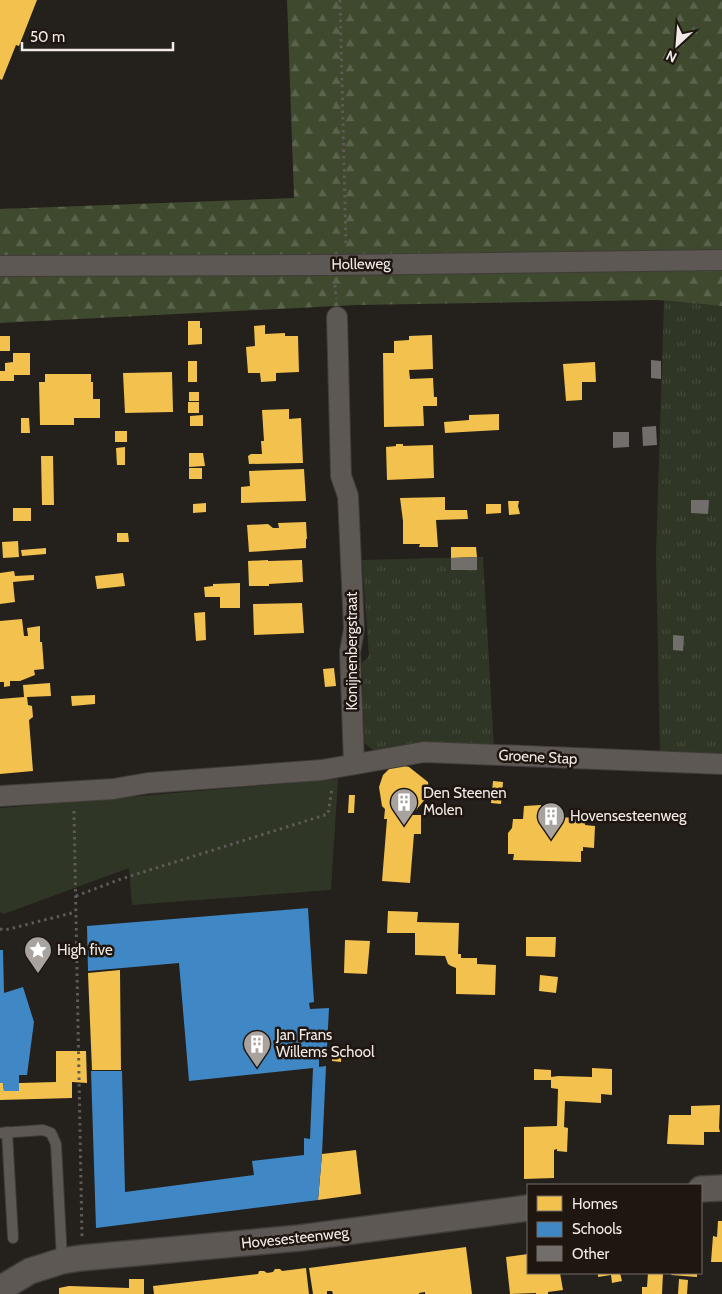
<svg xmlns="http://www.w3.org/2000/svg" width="722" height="1294" viewBox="0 0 722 1294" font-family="Cabin,sans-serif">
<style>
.grass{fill:url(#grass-tufts)}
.forest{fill:url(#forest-firs)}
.park{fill:#303625}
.homes{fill:#f2c14e}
.schools{fill:#3f88c5}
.building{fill:#726e6b}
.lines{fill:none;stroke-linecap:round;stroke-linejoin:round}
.service-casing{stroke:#403c39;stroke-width:12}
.minor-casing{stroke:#403c39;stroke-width:22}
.tertiary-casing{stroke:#403c39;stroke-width:28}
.path{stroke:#5e5a57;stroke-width:3;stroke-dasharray:2.5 4;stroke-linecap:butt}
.service{stroke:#5d5854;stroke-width:10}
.minor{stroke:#5d5854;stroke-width:20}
.tertiary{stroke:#5d5854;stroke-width:25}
.labels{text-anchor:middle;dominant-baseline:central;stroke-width:5;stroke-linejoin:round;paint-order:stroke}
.street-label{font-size:15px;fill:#f1eae6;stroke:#1f1610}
.poi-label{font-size:15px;fill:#f1eae6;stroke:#1f1610;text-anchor:start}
</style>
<defs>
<pattern id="grass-tufts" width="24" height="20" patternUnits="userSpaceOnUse" patternTransform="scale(1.25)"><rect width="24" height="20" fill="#303625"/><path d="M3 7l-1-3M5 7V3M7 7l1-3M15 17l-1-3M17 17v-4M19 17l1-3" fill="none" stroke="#444a3a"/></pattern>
<pattern id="forest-firs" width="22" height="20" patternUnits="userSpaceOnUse" patternTransform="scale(1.25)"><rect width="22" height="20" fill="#3e492d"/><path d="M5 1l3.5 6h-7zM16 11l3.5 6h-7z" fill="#5a634b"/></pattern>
</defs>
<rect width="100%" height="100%" fill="#24201c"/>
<g class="grass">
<polygon points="664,301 722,306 722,758 660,754 656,554"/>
<polygon points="483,557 494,748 376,752 364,743 362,663 369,656 362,560"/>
</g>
<polygon class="forest" points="287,0 722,0 722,306 657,300 357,305 0,323 0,209 294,198"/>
<polygon class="park" points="338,779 331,890 132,905 129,868 4,914 0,912 0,808"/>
<g class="homes">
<polygon points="0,0 37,0 19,46 16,45 2,80 0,79"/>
<polygon points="188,321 200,321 200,328 202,328 202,344 188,345"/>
<polygon points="265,325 265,334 285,333 285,336 298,336 299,372 276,373 276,381 261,382 260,373 248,373 246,347 255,346 254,326"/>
<polygon points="432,335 433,369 409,370 410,379 433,378 434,397 437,397 437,406 423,406 424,426 384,427 383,353 394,353 394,341 409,340 409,336"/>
<rect x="0" y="336" width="10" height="15"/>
<polygon points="13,353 30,353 30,375 14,375 14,381 0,381 0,371 5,371 5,363 13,362"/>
<rect x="188" y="361" width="9" height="21"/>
<polygon points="595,362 596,382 582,382 582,400 566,401 563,364"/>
<polygon points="172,372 173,412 125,413 123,373"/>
<polygon points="45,374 91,374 91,382 93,382 93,399 100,399 100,418 74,418 74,425 40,425 39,382 45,382"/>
<rect x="189" y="392" width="10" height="9"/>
<rect x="188" y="402" width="11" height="11"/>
<polygon points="289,409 289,419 301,418 303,463 249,464 248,456 251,454 262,454 261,441 264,441 262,410"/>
<polygon points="499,414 499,430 445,433 444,422 469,420 469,415"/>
<polygon points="203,415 203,426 190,426 190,416"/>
<polygon points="21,418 29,418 30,433 21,433"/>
<rect x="115" y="431" width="12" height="11"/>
<polygon points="396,444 403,444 403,446 433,445 434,478 387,480 386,447 396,446"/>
<polygon points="125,447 125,465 117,465 116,448"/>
<polygon points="189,453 203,453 205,466 189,467"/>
<polygon points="41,456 53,456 54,505 42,505"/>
<rect x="189" y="468" width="13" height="11"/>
<polygon points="304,469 306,501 241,503 241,487 250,486 249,471"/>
<polygon points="445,497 445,510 467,510 468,519 436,520 438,547 419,547 420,544 403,544 403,521 400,498"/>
<polygon points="508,501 519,501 518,506 520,514 509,515"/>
<polygon points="206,503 206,512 193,513 193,504"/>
<polygon points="486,504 501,504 501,513 486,514"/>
<rect x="13" y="508" width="18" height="13"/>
<polygon points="306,522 307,539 306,539 306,548 249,552 247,525 268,524 273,528 279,528 278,523"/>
<polygon points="117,533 128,533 129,542 117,542"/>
<polygon points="18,541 19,557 3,558 2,542"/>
<polygon points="451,547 476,547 477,557 451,558"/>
<polygon points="46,548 46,554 22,556 21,550"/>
<polygon points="268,560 268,561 302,560 303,582 269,584 269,586 249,586 248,561"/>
<polygon points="14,571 15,576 34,575 34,580 13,582 15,602 0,604 0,573"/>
<polygon points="123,573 125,586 97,589 95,576"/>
<polygon points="240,583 240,608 220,608 220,597 205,597 204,587 213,586 213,584"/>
<polygon points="302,603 304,633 254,635 253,604"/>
<polygon points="205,612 206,640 196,641 194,613"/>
<polygon points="22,619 24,636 28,636 27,628 40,626 40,642 42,642 44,669 34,670 35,675 20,681 10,681 10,686 4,687 4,682 0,682 0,621"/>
<polygon points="334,668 336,686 325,687 323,669"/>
<polygon points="50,683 51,696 27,697 28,705 32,706 33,717 29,720 33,771 0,774 0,699 24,697 23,685"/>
<polygon points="95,695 95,704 72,706 71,696"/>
<polygon points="404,766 409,767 428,782 429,789 427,797 416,810 413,811 413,815 421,815 421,834 414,834 410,883 382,881 387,819 384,819 385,809 382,806 379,787 383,775 389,769 394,767"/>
<polygon points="493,781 503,782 501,804 491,803"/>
<polygon points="349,795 355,795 354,813 348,813"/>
<polygon points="541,805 541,809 543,811 546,809 549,812 547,814 549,817 585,818 585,825 595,826 594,848 583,847 583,851 581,851 581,862 513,860 514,854 508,854 508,833 512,828 513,819 523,819 524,806"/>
<polygon points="388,911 418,912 417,922 459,923 458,954 461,954 461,958 477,958 477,964 496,965 495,995 456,994 456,968 451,966 448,964 445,956 415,955 415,933 387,933"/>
<polygon points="526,937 556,937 555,957 526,956"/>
<polygon points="345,940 370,941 367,974 344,973"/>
<polygon points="120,970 121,1070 92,1070 88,973"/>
<polygon points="540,975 558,977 556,993 539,991"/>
<polygon points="333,1048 342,1049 341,1062 332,1061"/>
<polygon points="56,1051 86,1051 87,1083 72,1082 72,1098 0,1100 0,1083 3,1083 4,1091 19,1091 19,1083 56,1082"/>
<polygon points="592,1068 612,1069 612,1095 601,1094 601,1103 565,1101 564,1127 568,1128 567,1152 557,1151 557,1149 554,1150 554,1178 524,1179 524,1127 557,1126 558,1089 551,1088 551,1080 534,1080 534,1069 551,1070 551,1077 558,1076 592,1077"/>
<polygon points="720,1105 719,1128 720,1132 704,1132 704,1145 667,1144 669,1115 691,1115 691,1106"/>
<polygon points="356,1150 361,1194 318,1200 322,1154"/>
<polygon points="718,1221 722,1221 722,1262 711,1262 713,1236 717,1237"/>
<polygon points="466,1247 472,1294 425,1294 425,1292 419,1293 419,1294 333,1294 332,1291 327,1291 327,1294 313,1294 309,1268"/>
<polygon points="528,1254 528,1273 560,1273 563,1290 548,1292 548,1294 536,1294 536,1293 510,1294 506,1257"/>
<polygon points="306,1268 309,1294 154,1294 153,1286 258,1274 259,1271 264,1271 267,1273 273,1272 275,1269 280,1269 282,1271"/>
<polygon points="598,1273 620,1273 622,1281 612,1283 611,1275 598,1277"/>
<polygon points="648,1273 663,1273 662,1294 642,1294 642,1287 647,1287"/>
<polygon points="672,1273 697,1273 697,1277 671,1275"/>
<polygon points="129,1279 144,1279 144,1294 59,1294 59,1288 69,1286 129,1288"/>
<polygon points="679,1279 688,1280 687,1294 678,1294"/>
</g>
<g class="schools">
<polygon points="308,908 314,1002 309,1003 310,1009 329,1008 327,1047 319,1048 319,1067 326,1066 322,1154 318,1200 96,1228 91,1071 122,1071 125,1192 254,1175 252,1161 304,1155 304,1138 310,1139 313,1068 189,1081 179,963 88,971 87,926"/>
<polygon points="0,950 3,950 4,993 23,987 34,1022 27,1075 19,1075 19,1091 4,1091 3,1083 0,1083"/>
</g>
<g class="building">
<polygon points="651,360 661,361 661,379 651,378"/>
<polygon points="656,426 657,445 643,446 642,427"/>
<polygon points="613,432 629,432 629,447 613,448"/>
<polygon points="691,500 709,500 708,514 691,513"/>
<polygon points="477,557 477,570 451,570 451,558"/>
<polygon points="673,635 684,636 683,651 673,650"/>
</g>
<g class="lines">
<g class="service-casing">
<g id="service">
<polyline points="7,1132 13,1238"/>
<polyline points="0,1133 43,1130 51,1133 56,1144 62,1260"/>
</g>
</g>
<g class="minor-casing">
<g id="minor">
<polyline points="0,266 333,265 722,260"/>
<polyline points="337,317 341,476 348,496 354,629 350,652 354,764"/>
<polyline points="0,796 113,789 148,783 322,770 424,752 722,764"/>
</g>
</g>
<g class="tertiary-casing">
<g id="tertiary">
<polyline points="701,1189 722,1188"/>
<polyline points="0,1289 30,1271 62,1261 81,1258 299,1238 528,1208"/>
</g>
</g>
<g class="path">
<polyline points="340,0 346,247"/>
<polyline points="335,285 336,299"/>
<polyline points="74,811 82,1237"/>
<polyline points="76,896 121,879 328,814 332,788"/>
<polyline points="0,929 5,930 76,912"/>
</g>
<use href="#service" class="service"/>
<use href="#minor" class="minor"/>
<use href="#tertiary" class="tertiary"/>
</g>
<defs>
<g id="building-pin" transform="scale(1.4375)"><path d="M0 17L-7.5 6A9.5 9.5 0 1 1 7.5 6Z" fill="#a9a39f" stroke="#1f1610"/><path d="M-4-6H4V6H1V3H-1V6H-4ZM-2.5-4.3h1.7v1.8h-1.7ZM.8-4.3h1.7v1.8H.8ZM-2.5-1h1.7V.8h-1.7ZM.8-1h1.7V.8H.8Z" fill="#fff"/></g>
<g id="sight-pin" transform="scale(1.4375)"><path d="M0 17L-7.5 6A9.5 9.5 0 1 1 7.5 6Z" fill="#a9a39f" stroke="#1f1610"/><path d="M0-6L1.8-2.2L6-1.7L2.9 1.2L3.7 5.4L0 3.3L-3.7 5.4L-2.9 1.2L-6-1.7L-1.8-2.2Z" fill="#fff"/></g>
</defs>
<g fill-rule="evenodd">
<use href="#building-pin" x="404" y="802"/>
<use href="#building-pin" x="551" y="816"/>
<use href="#sight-pin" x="38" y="950"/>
<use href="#building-pin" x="257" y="1044"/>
</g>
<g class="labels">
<g class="street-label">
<text transform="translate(361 264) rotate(-1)">Holleweg</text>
<text transform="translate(352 651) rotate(-90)">Konijnenbergstraat</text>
<text transform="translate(538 757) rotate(3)">Groene Stap</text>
<text transform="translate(295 1238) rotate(-6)">Hovesesteenweg</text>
</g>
<g class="poi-label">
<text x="423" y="793">Den Steenen<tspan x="423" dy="17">Molen</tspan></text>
<text x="570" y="816">Hovensesteenweg</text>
<text x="57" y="950">High five</text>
<text x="276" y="1035">Jan Frans<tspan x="276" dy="17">Willems School</tspan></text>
</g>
</g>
<rect x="527" y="1184" width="175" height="90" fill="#1f1610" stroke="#736b66"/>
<rect x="537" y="1196" width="25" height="15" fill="#f2c14e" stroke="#736b66"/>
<text x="572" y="1209" font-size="15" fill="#f1eae6">Homes</text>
<rect x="537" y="1222" width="25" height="15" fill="#3f88c5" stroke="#736b66"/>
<text x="572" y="1234" font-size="15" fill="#f1eae6">Schools</text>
<rect x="537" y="1246" width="25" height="15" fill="#726e6b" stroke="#736b66"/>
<text x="572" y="1259" font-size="15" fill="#f1eae6">Other</text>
<g transform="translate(677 45) rotate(206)" stroke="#1f1610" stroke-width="4" paint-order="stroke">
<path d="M0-4L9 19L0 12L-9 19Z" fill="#f1eae6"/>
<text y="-8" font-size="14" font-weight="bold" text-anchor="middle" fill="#f1eae6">N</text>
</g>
<path d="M22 42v8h151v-8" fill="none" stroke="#f1eae6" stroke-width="2.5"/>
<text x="30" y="42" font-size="15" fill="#f1eae6" stroke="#1f1610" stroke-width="4" paint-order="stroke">50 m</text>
</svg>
